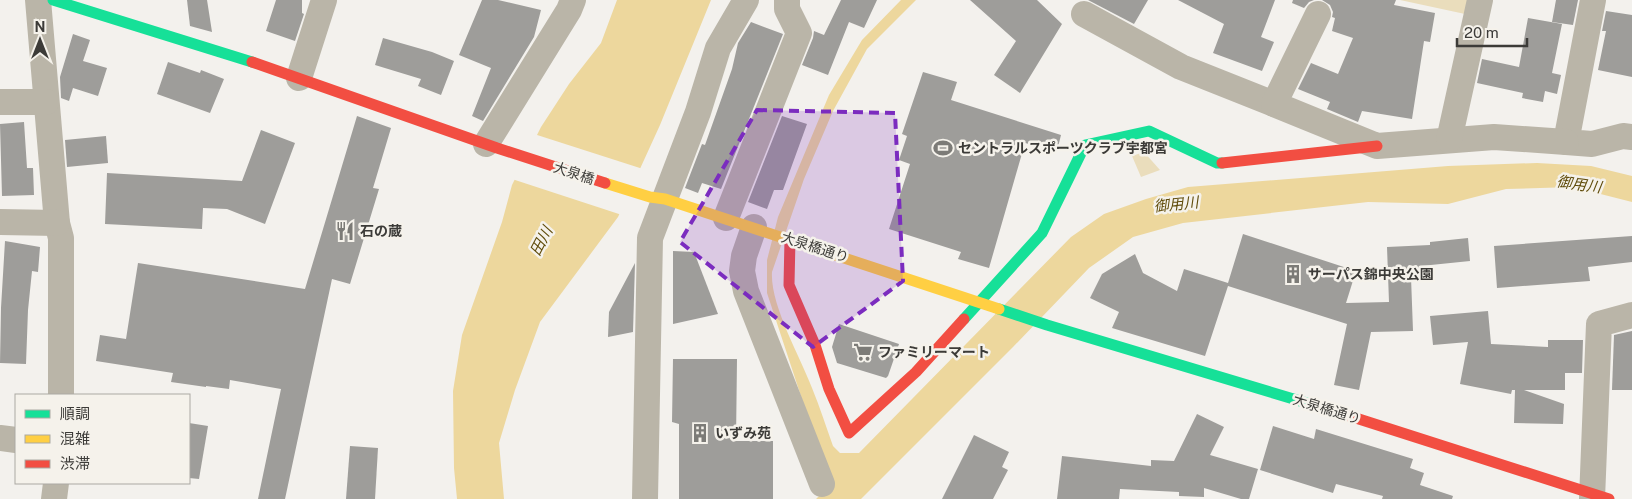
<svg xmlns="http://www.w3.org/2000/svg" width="1632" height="499" viewBox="0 0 1632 499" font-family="'Public Sans','Noto Sans JP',sans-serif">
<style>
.green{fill:#eaddbc}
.water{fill:#edd79d}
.pier{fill:#f3f1ed}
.building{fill:#9e9d9a}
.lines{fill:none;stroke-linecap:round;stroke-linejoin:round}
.street{stroke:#bab5a8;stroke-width:26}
.fast{stroke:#16e098;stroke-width:11}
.slow{stroke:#ffcf43;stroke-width:11}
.jam{stroke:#f24e42;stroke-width:11}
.marked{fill:#7b2cbf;fill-opacity:0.2;stroke:#7b2cbf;stroke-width:4;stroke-dasharray:10 6;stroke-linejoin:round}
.labels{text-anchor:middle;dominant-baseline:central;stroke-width:5;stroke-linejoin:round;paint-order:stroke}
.poi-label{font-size:14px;font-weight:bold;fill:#3c3b38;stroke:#f5f2eb;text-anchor:start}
.street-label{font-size:14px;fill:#3c3b38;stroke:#f5f2eb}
.water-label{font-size:15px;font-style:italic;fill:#604c0b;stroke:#f5f2eb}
</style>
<rect width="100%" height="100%" fill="#f3f1ed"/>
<g class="green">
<polygon points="1400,0 1468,0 1465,14"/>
<polygon points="1144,152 1160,170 1141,177 1132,156"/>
</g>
<g class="water">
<polygon points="617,0 711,0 660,125 618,217 540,322 515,390 499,443 504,499 457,499 454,468 453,391 462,335 502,222 512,185 541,127 569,84 601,43"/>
<path d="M 901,0 L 916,0 L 867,49 L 833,111 L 804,179 L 772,272 C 770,305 800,356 812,388 C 820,407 826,427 833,446 L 840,453 L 859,453 L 1071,237 L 1104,214 L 1146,199 L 1188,187 L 1448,166 L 1537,163 L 1591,166 L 1632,176 L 1632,202 L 1573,187 L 1506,189 L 1448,204 L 1368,202 L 1183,223 L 1133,237 L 1089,268 L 1013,347 L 861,499 L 816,499 L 825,490 L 824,466 L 767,293 L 767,260 L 778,217 L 829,95 L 862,40 Z"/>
</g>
<polygon class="pier" points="534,134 643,169 622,215 512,179"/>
<g class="building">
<polygon points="187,0 207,0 212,32 190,26"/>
<polygon points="276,0 302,0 302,13 304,14 295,41 266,31"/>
<polygon points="482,0 498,0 541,10 534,37 483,121 472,116 491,68 459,55"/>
<polygon points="841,0 877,0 864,28 849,22 828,75 802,65 813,38 814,31 824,35"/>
<polygon points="970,0 1037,0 1062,24 1020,93 994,75 1016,41"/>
<polygon points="1088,0 1148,0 1134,24"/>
<polygon points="1178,0 1275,0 1261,37 1274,42 1262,71 1213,53 1224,24"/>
<polygon points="1293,0 1314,0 1309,2 1304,8 1292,3"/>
<polygon points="1322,0 1396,0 1394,5 1435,13 1430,42 1424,41 1412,119 1362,111 1358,122 1327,109 1330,102 1298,89 1311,63 1338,74 1353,38 1332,31 1335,18 1332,17 1333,12 1330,5"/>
<polygon points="1556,0 1578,0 1573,25 1552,22"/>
<polygon points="1606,11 1632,15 1632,77 1598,70 1606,31 1602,31"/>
<polygon points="1528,18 1562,24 1552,73 1561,75 1557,94 1545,91 1543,102 1522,98 1523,93 1477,83 1482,59 1519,67"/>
<polygon points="751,22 783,34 721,189 702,183 698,193 685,188 702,144 705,145 732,69 738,43"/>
<polygon points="73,34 90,40 83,61 107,68 98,96 73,88 69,101 61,98 60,77"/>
<polygon points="383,38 432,52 454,61 441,95 418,86 421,79 375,65"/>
<polygon points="168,62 200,73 201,70 224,79 210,113 157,94"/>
<polygon points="923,72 957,82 951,100 1061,135 1057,151 1025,143 989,268 958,259 961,252 889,229 910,164 899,160 907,136 902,134"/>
<polygon points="357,116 391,128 373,188 379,189 350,284 332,279 285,499 258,499 281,389 230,380 229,389 206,386 206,387 171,382 173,373 96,361 100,335 126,339 138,263 305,289"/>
<polygon points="782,116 807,124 783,190 774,190 767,209 748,202"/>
<polygon points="24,122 27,168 33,168 34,195 2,196 0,124"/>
<polygon points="261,130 295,143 265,224 227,209 203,208 202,229 105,224 107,173 242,181"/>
<polygon points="106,136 108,163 67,167 65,140"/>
<polygon points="1243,234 1356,271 1346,303 1389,302 1387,247 1430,245 1430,242 1468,238 1470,261 1421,266 1422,277 1411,277 1413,331 1371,332 1359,390 1334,385 1347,324 1228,286 1205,356 1112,328 1119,312 1090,298 1102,274 1135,254 1143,273 1177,291 1184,269 1228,283"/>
<polygon points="1632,236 1632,262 1588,267 1590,281 1497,288 1494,246"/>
<polygon points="5,241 40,247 38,272 32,271 28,310 26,364 0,363 1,308"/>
<polygon points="673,251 694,252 718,314 673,324"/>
<polygon points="635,263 633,332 608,337 609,312"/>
<polygon points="1488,311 1491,344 1548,347 1548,340 1583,340 1582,373 1565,373 1565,390 1524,390 1564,404 1563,424 1514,423 1515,390 1512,390 1511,394 1460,384 1468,342 1433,345 1430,316"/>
<polygon points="839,324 899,344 888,376 886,378 837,363 832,347"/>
<polygon points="1632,331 1632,390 1612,390 1614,335"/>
<polygon points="673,359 737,359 736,441 773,441 773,499 679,499 679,424 672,422"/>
<polygon points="1197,414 1224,427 1210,455 1258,469 1249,499 1241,499 1204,488 1204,497 1179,496 1179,492 1120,489 1119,499 1057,499 1062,456 1151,466 1151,460 1174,461"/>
<polygon points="189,423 208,426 199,479 189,478"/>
<polygon points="1273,426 1314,439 1316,429 1413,459 1410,468 1424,473 1420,485 1453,496 1452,499 1382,499 1383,496 1336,484 1333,493 1260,470"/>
<polygon points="974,435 1009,452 1002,467 1008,470 993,499 942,499"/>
<polygon points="350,446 378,448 375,499 346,499"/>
</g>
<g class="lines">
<g class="street">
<polyline points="38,0 57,223 61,238 61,395"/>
<polyline points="1593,0 1566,142 1592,144 1623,136 1632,137"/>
<polyline points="1084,14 1181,67 1274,104"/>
<polyline points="1318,14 1274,104 1377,146 1494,137 1566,142"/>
<polyline points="299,78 324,0"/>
<polyline points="0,102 46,102"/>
<polyline points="1449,140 1480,0"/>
<polyline points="486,144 569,10 573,0"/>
<polyline points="726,218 799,33 787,9 787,0"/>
<polyline points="0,222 57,223"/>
<polyline points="754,227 744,256 742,271 746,291 822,484"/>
<polyline points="0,438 16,440"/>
<polyline points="54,499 56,483"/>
<polyline points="645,499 650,238 698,112 718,48 746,0"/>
<polyline points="1592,499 1599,324 1632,315"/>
</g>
<g class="fast">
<polyline points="53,0 252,62"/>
<polyline points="999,309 1047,325 1337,412"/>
<polyline points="964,319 1042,233 1085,145 1149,131 1217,163 1222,163"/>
</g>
<polyline class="slow" points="605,183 650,197 665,199 999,309"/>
<g class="jam">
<polyline points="252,62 497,148 605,183"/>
<polyline points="1222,163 1377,146"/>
<polyline points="790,239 789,285 815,345 829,389 849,433 916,372 964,319"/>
<polyline points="1337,412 1609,499"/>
</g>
</g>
<path class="marked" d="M 757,110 L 895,113 L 903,281 L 813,347 L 680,242 Z"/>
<defs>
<g id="stadium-bare" transform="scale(1.5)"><path d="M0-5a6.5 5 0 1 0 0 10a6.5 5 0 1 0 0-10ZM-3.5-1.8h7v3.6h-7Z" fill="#7c7b77" stroke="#f5f2eb" stroke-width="2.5" paint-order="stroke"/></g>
<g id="restaurant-bare" transform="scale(1.5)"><path d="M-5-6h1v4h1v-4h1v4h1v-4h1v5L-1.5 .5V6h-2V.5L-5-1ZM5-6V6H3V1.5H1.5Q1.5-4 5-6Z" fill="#7c7b77" stroke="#f5f2eb" stroke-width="2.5" paint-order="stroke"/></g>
<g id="building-bare" transform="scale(1.5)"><path d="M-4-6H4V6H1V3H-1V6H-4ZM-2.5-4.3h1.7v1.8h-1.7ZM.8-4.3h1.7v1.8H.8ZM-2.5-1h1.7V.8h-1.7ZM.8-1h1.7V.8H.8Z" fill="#7c7b77" stroke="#f5f2eb" stroke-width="2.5" paint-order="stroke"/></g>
<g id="supermarket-bare" transform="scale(1.5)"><path d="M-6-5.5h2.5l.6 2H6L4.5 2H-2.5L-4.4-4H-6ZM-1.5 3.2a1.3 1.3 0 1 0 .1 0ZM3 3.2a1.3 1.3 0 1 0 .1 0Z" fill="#7c7b77" stroke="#f5f2eb" stroke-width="2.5" paint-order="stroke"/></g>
</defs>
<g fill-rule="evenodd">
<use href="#stadium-bare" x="943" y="148"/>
<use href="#restaurant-bare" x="345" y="231"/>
<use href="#building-bare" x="1293" y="274"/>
<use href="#supermarket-bare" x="863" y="352"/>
<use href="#building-bare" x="700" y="433"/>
</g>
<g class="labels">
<g class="poi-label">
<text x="958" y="148">セントラルスポーツクラブ宇都宮</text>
<text x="360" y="231">石の蔵</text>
<text x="1308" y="274">サーパス錦中央公園</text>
<text x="878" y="352">ファミリーマート</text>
<text x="715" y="433">いずみ苑</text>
</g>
<g class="street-label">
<text transform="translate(574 173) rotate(18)">大泉橋</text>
<text transform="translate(815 247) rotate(18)">大泉橋通り</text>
<text transform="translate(1327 409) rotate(17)">大泉橋通り</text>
</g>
<g class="water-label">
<text transform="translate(1579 184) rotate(8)">御用川</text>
<text transform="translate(1176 204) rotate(-6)">御用川</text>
<text transform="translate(541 241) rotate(-62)">田川</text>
</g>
</g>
<rect x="15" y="394" width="175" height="90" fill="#f5f2eb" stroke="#aba9a3"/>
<rect x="25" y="410" width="25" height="8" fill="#16e098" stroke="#aba9a3"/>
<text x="60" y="419" font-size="15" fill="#3c3b38">順調</text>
<rect x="25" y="435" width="25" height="8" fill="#ffcf43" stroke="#aba9a3"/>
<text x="60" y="444" font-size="15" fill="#3c3b38">混雑</text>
<rect x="25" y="460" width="25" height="8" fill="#f24e42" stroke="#aba9a3"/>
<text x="60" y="469" font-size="15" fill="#3c3b38">渋滞</text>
<g transform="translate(40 40)" stroke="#f5f2eb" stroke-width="4" paint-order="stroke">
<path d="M0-4L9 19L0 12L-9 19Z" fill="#3c3b38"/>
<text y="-8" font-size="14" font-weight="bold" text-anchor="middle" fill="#3c3b38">N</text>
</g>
<path d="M1457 38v8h70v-8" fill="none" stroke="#3c3b38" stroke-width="2.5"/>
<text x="1464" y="38" font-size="15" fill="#3c3b38" stroke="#f5f2eb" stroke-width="4" paint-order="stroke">20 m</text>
</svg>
